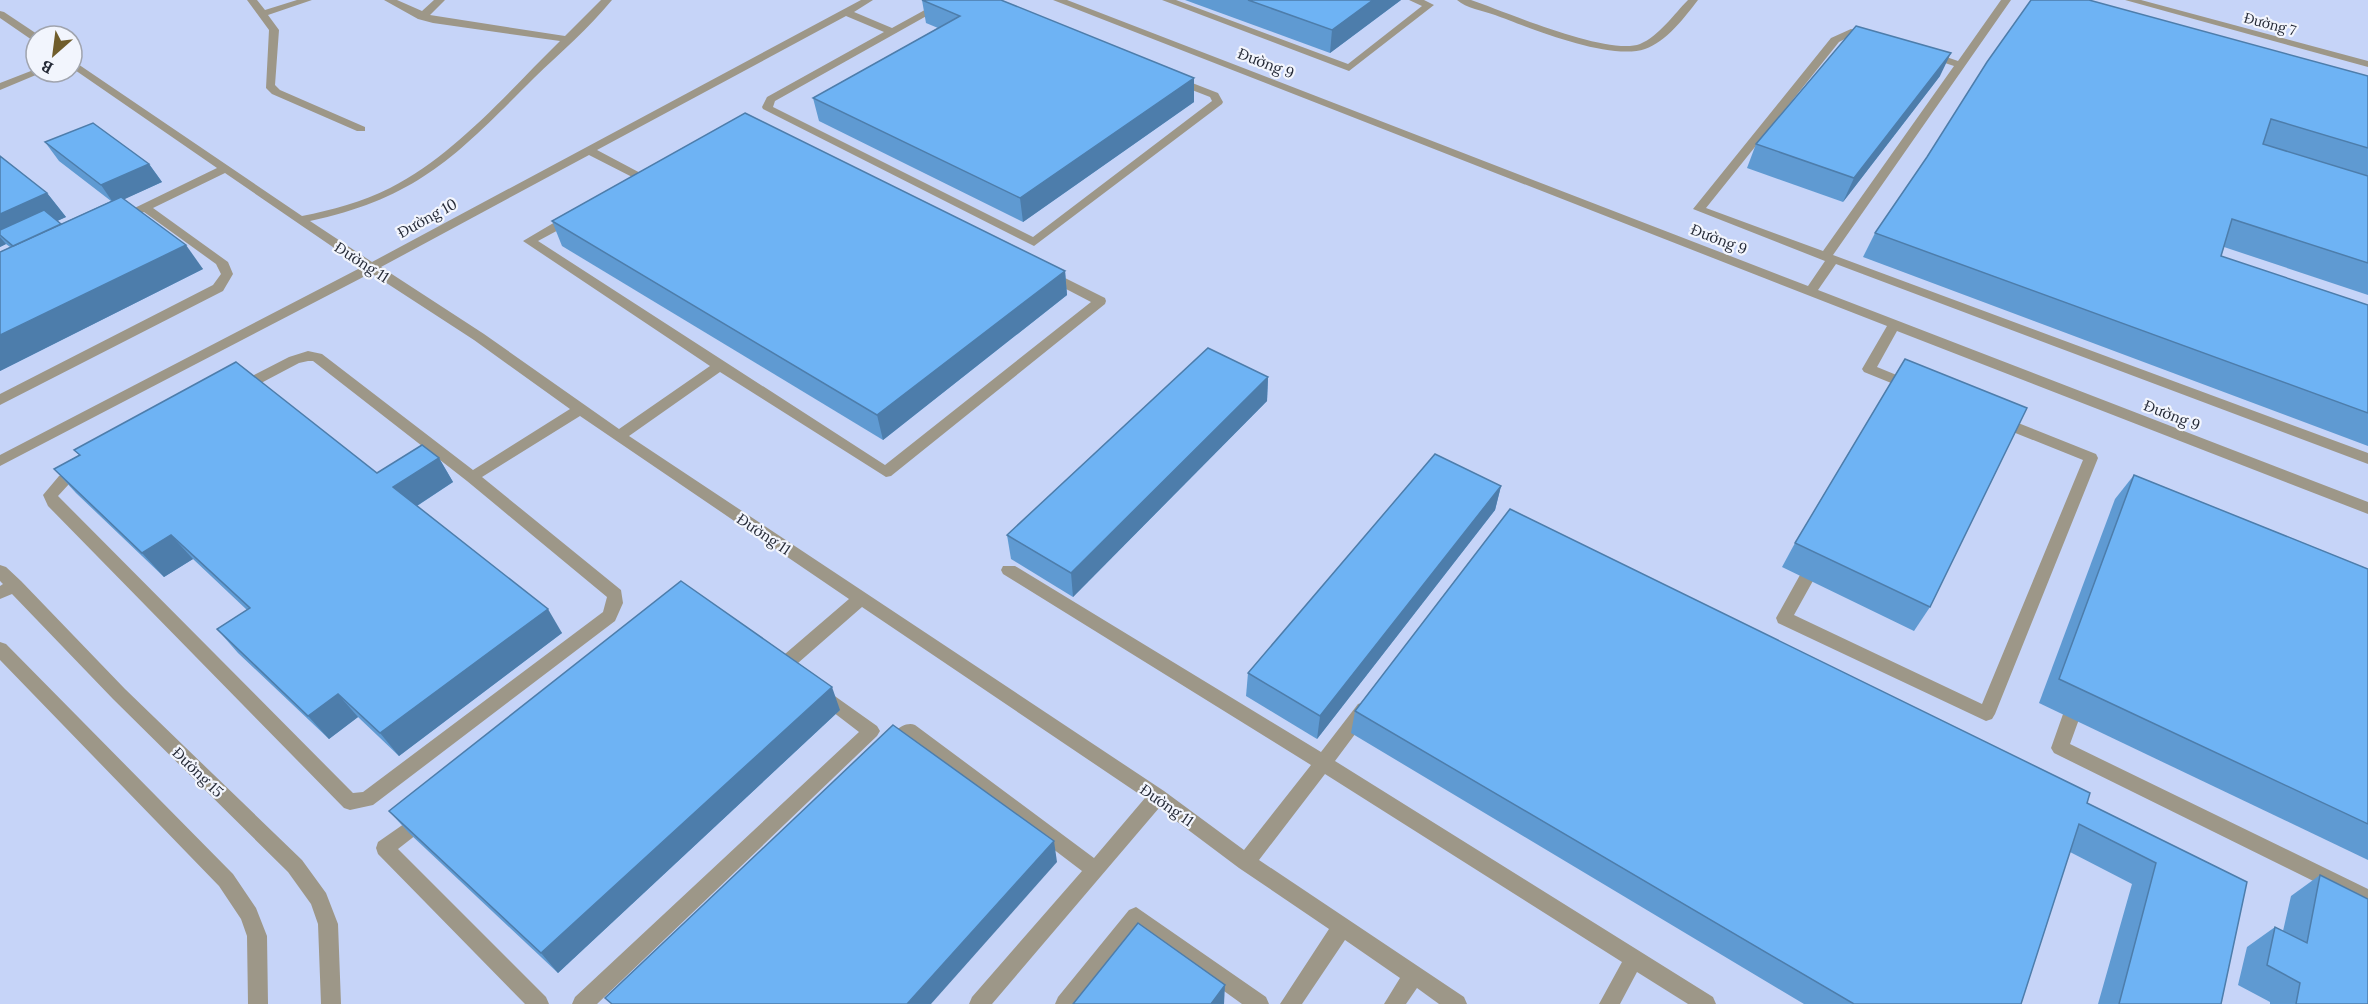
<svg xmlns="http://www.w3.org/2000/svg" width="2368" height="1004" viewBox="0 0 2368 1004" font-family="Lora,serif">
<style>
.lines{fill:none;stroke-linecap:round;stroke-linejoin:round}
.minor{fill:#9d9788;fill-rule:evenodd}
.wall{fill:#5f9ad2}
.shaded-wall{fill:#4d7dab}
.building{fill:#6eb3f4;stroke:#4d7dab;stroke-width:1.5}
.labels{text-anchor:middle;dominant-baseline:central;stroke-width:4.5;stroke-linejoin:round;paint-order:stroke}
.far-street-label{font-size:14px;fill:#252a37;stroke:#f2f5fd}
.street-label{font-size:15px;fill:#252a37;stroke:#f2f5fd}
</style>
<rect width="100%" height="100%" fill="#c6d4f8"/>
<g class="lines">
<g class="minor">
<polygon points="247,0 257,0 265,10 297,0 312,0 268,15 279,30 275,85 280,90 365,127 365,131 357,131 272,94 266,88 269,30"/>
<path d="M 384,0 L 397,0 L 422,11 L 434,0 L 445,0 L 430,15 L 565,36 L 601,0 L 612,0 C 589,28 560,53 534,78 C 459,153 419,198 310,221 L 372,262 L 861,0 L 873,0 L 854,12 L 892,28 L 943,0 L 955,0 L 775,101 L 773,107 L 1033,237 L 1212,101 L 1210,97 L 1174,83 L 1174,79 L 1182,79 L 1218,93 L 1223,102 L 1222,104 L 1034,246 L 763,109 L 762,107 L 767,97 L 884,32 L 846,16 L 597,150 L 646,176 L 646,180 L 638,180 L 589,155 L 381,267 L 484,334 L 619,429 L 710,366 L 523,241 L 567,215 L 575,215 L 575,221 L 538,241 L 885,465 L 1091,302 L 1045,278 L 1043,275 L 1045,272 L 1053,272 L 1105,298 L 1106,301 L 1105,304 L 891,476 L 886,477 L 720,372 L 629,436 L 1164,791 L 1244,850 L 1311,765 L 1003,574 L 1001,570 L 1003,566 L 1015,566 L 1321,752 L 1358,704 L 1364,702 L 1370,704 L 1373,709 L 1370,714 L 1335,761 L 1713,997 L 1716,1004 L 1688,1004 L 1637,972 L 1620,1004 L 1599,1004 L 1622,962 L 1325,774 L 1259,860 L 1464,997 L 1467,1004 L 1439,1004 L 1417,988 L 1406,1004 L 1384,1004 L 1400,978 L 1345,940 L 1302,1004 L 1280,1004 L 1329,929 L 1239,868 L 1159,808 L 992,1004 L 969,1004 L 972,997 L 1082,871 L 910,740 C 902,748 896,756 885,752 L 882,747 C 888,736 903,720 915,725 L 1094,858 L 1145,798 L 862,607 L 790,670 L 784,672 L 778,670 L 776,665 L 778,660 L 849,599 L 580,416 L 482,477 L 621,590 L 623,603 L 615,621 L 373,805 L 350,810 L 344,808 L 48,506 L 43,495 L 59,476 L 289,357 L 308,351 L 322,354 L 473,470 L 570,409 L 474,340 L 371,273 L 0,466 L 0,455 L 362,267 L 225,173 L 153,208 L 228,262 L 233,274 L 223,291 L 0,405 L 0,394 L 213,285 L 221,274 L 216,264 L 144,212 L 122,221 L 116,217 L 217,168 L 72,68 L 72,60 L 302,216 C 332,210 362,202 390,188 C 456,154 507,93 560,41 L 433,23 L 418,19 ZM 308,361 L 313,361 L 467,481 L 607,597 L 603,612 L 363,792 L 353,793 L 58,496 L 69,484 L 299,363 Z"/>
<polygon points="1053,0 1067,0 1808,286 1825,261 1693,209 1831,38 1851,29 1874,35 1875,37 1870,40 1852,35 1839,42 1706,208 1823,251 1954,66 1924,56 1924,52 1932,52 1958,61 2001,0 2011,0 1833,255 2368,453 2368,464 1836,264 1818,290 2368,502 2368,514 1897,331 1877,367 1916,383 1918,386 1916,389 1906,389 1864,372 1862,369 1887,326"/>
<polygon points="1162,0 1176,0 1348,64 1422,6 1409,0 1424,0 1434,5 1349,71"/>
<path d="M 1457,0 L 1471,0 C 1506,12 1608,56 1640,44 C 1659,36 1674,14 1688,0 L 1698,0 C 1685,17 1666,42 1645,49 C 1610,61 1530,28 1495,15 C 1483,11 1466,8 1457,0 Z"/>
<polygon points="2125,0 2141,0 2368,61 2368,67"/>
<polygon points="0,11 4,12 40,36 36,36 36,41 32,40 0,18"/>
<polygon points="36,69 36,72 43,72 0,90 0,83"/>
<polygon points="1998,415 2096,454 2098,458 1995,714 1992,719 1986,721 1778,623 1776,618 1810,557 1822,557 1824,561 1794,615 1982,704 2083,460 1993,424 1991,420 1993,416"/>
<polygon points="0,565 6,567 21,581 125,689 302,860 326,893 338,924 341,1004 321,1004 318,924 311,904 288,872 113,699 12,594 0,599 0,586 3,584 0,581"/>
<polygon points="0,642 6,644 233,874 256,908 267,936 268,1004 248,1004 247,936 241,919 219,886 0,660"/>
<polygon points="822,687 877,726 880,731 877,736 597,1004 572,1004 575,997 859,732 816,699 814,694 816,689"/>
<polygon points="2077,693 2083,695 2086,700 2070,744 2368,889 2368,908 2054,753 2051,748 2068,700 2071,695"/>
<polygon points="424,810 430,812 433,818 430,824 398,849 546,997 549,1004 525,1004 378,854 376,848 378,842"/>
<polygon points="1136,907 1266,997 1269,1004 1242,1004 1138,929 1078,1004 1055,1004 1058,997 1129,910"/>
</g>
</g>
<g class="wall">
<polygon points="922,0 1194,78 1194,102 1023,222 819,121 813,98 938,28 926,23"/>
<polygon points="1185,0 1401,0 1330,53"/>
<polygon points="1940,76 1843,202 1747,168 1756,144"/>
<polygon points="2368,76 2368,295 2224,247 2221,256 2368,305 2368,446 1863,257 1875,233"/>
<polygon points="45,142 149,164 162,182 124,199 203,269 0,371 0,252 10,247 6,244 0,247 0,156 47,193 66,217 57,221 61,224 111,201 59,161"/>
<polygon points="552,221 1065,271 1067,295 883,440 562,246"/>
<polygon points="1268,377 1267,401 1073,597 1011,559 1007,535"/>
<polygon points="74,450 377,473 439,458 453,482 417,506 562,633 399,756 358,717 329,739 238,653 217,629 247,610 193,559 164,577 76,493 54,469 79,455"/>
<polygon points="2134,475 2368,569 2368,860 2039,703 2115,499"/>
<polygon points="1501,486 1495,510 1317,739 1246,696 1248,673"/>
<polygon points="1795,543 1930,607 1914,631 1782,567"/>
<polygon points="840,710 558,973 409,833 389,811"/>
<polygon points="1355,711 2087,803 2247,882 2221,1004 2098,1004 2132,884 2070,852 2021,1004 1804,1004 1351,733"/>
<polygon points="2320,875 2368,1004 2270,1004 2270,1002 2238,985 2247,947 2275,927 2283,931 2291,896"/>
</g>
<g class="shaded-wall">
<polygon points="1373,0 1401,0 1330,53 1332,30"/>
<polygon points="1951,53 1940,76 1843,202 1854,178"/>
<polygon points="1194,78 1194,102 1023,222 1020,198"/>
<polygon points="149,164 162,182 114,204 101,185"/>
<polygon points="47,193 66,217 9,243 0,235 0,214"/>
<polygon points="0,237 6,244 0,247"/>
<polygon points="186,245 203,269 0,371 0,335"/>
<polygon points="1065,271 1067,295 883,440 877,415"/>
<polygon points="1268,377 1267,401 1073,597 1071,573"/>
<polygon points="439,458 453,482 409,511 393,487"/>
<polygon points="1501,486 1495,510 1317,739 1320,716"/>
<polygon points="171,535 193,559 164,577 142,553"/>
<polygon points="548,609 562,633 399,756 380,733"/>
<polygon points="832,687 840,710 558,973 541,953"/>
<polygon points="338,694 358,717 329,739 308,716"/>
<polygon points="1054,841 1057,862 931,1004 907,1004"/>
<polygon points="1225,985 1224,1004 1211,1004"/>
</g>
<g class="building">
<polygon points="922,0 1001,0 1194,78 1020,198 813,98 960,16"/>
<polygon points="1248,0 1373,0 1332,30"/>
<polygon points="2031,0 2089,0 2368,76 2368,148 2271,119 2263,144 2368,176 2368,263 2232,219 2221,256 2368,305 2368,413 1875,233 1927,157 1987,62"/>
<polygon points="1856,26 1951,53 1854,178 1756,144"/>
<polygon points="745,113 1065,271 877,415 552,221"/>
<polygon points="93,123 149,164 101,185 45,142"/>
<polygon points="0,156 47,193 0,214"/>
<polygon points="121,197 186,245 0,335 0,252"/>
<polygon points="44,210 61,224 13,246 0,235 0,230"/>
<polygon points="1208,348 1268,377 1071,573 1007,535"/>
<polygon points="1905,359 2027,408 1930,607 1795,543"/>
<polygon points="236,362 377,473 422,445 439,458 393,487 548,609 380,733 338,694 308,716 217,629 250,608 171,535 142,553 54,469 80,455 74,450"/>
<polygon points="1435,454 1501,486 1320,716 1248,673"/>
<polygon points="2134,475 2368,569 2368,824 2059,679"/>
<polygon points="1510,509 2090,793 2087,803 2247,882 2221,1004 2119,1004 2156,863 2079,824 2021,1004 1854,1004 1355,711"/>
<polygon points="681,581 832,687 541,953 389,811"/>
<polygon points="893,725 1054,841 907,1004 612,1004 605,998"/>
<polygon points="2320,875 2368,899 2368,1004 2296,1004 2300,983 2267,965 2275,927 2307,943"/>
<polygon points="1138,923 1225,985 1211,1004 1073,1004"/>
</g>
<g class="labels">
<g class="far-street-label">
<text transform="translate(2270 24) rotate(15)">Đường 7</text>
</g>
<g class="street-label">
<text transform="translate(1266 63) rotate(21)">Đường 9</text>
<text transform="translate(427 218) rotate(-29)">Đường 10</text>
<text transform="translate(1719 239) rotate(21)">Đường 9</text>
<text transform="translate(362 262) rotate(33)">Đường 11</text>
<text transform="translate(2172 415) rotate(21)">Đường 9</text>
<text transform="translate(764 534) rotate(34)">Đường 11</text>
<text transform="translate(198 772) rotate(44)">Đường 15</text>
<text transform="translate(1167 805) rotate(35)">Đường 11</text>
</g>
</g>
<g transform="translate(54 54) rotate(208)"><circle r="28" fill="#f2f5fd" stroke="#a0a4ae" stroke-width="1.5"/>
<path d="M0-4.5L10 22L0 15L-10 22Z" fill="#705d2c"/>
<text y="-9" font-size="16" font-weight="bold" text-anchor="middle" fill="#252a37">B</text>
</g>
</svg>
